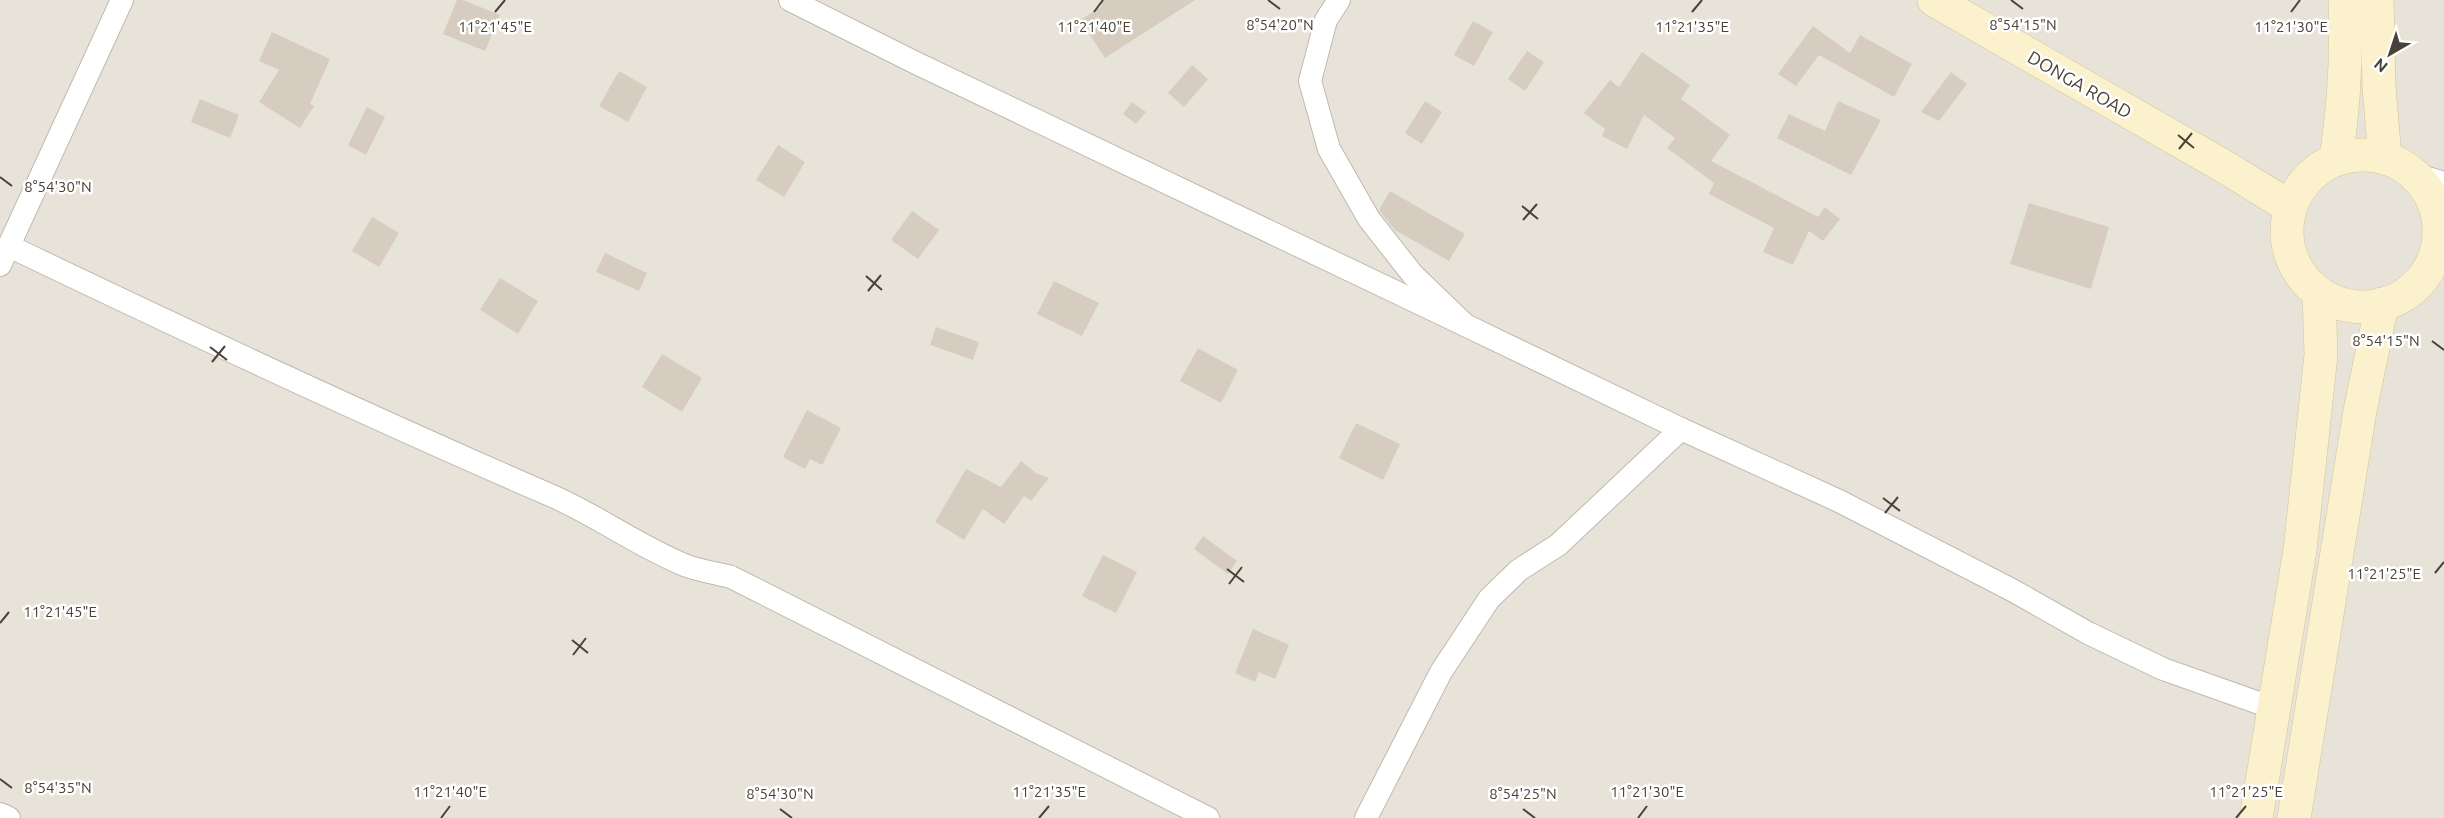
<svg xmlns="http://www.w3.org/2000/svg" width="2444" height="818" viewBox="0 0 2444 818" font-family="Ubuntu,sans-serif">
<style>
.residential{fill:#e8e3d9}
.building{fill:#d6cdc0}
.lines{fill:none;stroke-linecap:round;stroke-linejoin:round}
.street-casing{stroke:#c0b9ad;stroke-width:24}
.secondary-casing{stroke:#d2c49c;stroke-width:34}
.street{stroke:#fff;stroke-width:22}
.secondary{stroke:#fcf1cd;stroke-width:33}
.ticks{fill:none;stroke:#484239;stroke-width:2}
.labels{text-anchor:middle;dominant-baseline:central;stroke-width:5;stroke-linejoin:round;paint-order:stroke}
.street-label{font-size:18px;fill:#484239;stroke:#fff}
.ticks-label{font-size:15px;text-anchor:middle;fill:#484239;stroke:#fff;stroke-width:5;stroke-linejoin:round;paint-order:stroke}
</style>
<rect width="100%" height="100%" fill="#f4f1eb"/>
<rect class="residential" x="0" y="0" width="2444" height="818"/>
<g class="building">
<polygon points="457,0 463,0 500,15 485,51 443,34"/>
<polygon points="1102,0 1195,0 1105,58 1080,20 1101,7"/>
<polygon points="1473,21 1493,32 1474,66 1454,55"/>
<polygon points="1813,26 1850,53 1860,35 1912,64 1894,97 1819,55 1796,86 1778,74"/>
<polygon points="272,32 330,59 310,104 314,106 300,128 259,102 279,70 259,61"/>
<polygon points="1527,51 1544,62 1525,91 1508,79"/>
<polygon points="1642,52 1690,85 1681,99 1730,135 1711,161 1818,217 1825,207 1840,219 1823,241 1809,231 1793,265 1763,252 1774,228 1709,194 1714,183 1667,148 1675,138 1644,115 1627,149 1602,136 1605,129 1584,113 1610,80 1619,87"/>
<polygon points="1192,65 1208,79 1184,107 1168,93"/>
<polygon points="619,71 647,87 628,122 599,106"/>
<polygon points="1951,72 1967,84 1939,121 1921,112"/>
<polygon points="200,99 239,115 230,138 191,122"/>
<polygon points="1425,101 1442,112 1422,144 1405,133"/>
<polygon points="1838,101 1881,120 1851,175 1777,138 1789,114 1825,131"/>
<polygon points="1132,102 1146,112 1136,124 1123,114"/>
<polygon points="367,107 385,117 366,155 348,145"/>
<polygon points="778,145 805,162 784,197 756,180"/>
<polygon points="1390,191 1465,234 1449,261 1395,230 1379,210"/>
<polygon points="2029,203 2109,227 2091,289 2010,264"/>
<polygon points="912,211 939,230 918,259 891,240"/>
<polygon points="372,217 399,233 379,267 352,251"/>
<polygon points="605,253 647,273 639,291 596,272"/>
<polygon points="500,278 538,301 518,334 480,310"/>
<polygon points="1054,281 1099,303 1082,336 1037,314"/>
<polygon points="936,327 979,342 973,360 930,345"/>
<polygon points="1198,348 1238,370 1221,403 1180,381"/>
<polygon points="662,354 702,378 682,412 642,387"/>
<polygon points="807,410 841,428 822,465 810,459 805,469 783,457"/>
<polygon points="1356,423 1400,444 1383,480 1339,458"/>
<polygon points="1021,461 1036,473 1049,478 1031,501 1024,496 1004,524 983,509 964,540 935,522 966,469 1001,487"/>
<polygon points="1203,536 1237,561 1228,574 1194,549"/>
<polygon points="1103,555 1137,572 1116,613 1082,596"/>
<polygon points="1253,629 1289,645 1275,679 1259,672 1255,682 1235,673"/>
</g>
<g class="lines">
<g class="street-casing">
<g id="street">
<polyline points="790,0 916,63 1465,325"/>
<polyline points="1339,0 1326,20 1310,81 1329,149 1369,219 1413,275 1465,325 1681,429"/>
<polyline points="2411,173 2444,183"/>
<path d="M 9,246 C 188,332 368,416 550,495 C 597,515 639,547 687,566 C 701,571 716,573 731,577 L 1208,818"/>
<polyline points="2432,263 2444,259"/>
<polyline points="0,265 122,0"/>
<polyline points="0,814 9,818"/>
<polyline points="1366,818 1441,672 1489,599 1519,570 1558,545 1681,429 1839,501 2012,590 2088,633 2163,669 2273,708"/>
</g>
</g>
<g class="secondary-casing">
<g id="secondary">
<polyline points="1934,0 2225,167 2290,207"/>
<polyline points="2377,0 2379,87 2385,158"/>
<circle cx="2363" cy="231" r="76"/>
<path d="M 2336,159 C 2344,106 2347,53 2345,0"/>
<polyline points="2256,818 2300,550 2321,355 2319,293"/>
<polyline points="2294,818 2360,411 2382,304"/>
</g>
</g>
<use href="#street" class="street"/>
<use href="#secondary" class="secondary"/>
</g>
<path class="ticks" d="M 1268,0 L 1280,9M 2011,0 L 2023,9M 495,12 L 505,0M 1094,12 L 1103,0M 1692,12 L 1702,0M 2291,12 L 2300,0M 2178,135 L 2194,148M 2179,149 L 2192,133M 0,177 L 12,186M 1522,206 L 1538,219M 1523,220 L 1537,204M 866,276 L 882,290M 868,291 L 881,275M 2432,341 L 2444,350M 210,347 L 227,360M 212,362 L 225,346M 1883,498 L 1900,511M 1885,513 L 1898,497M 1227,569 L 1244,582M 2435,573 L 2444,562M 1229,584 L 1242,567M 0,623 L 9,612M 572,640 L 588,653M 573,655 L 586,638M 0,779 L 12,788M 780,809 L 792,818M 1523,809 L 1535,818M 441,818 L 450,806M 1039,818 L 1049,806M 1638,818 L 1647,806M 2236,818 L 2246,806"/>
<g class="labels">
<g class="street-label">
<text transform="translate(2080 84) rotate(30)">DONGA ROAD</text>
</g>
</g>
<g class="ticks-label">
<text x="1280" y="30">8°54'20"N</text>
<text x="2023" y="30">8°54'15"N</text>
<text x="495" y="32">11°21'45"E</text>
<text x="1094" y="32">11°21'40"E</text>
<text x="1692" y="32">11°21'35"E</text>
<text x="2291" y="32">11°21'30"E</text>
<text x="58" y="192">8°54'30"N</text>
<text x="2386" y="346">8°54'15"N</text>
<text x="2384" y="579">11°21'25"E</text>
<text x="60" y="617">11°21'45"E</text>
<text x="58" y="793">8°54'35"N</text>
<text x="450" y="797">11°21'40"E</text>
<text x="1049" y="797">11°21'35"E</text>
<text x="1647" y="797">11°21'30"E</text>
<text x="2246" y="797">11°21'25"E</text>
<text x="780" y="799">8°54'30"N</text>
<text x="1523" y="799">8°54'25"N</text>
</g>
<g transform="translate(2390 54) rotate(219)" stroke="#ffffff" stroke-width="4.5" paint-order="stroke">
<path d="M0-4.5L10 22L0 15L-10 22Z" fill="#484239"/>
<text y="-9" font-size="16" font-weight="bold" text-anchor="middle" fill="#484239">N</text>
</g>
</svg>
